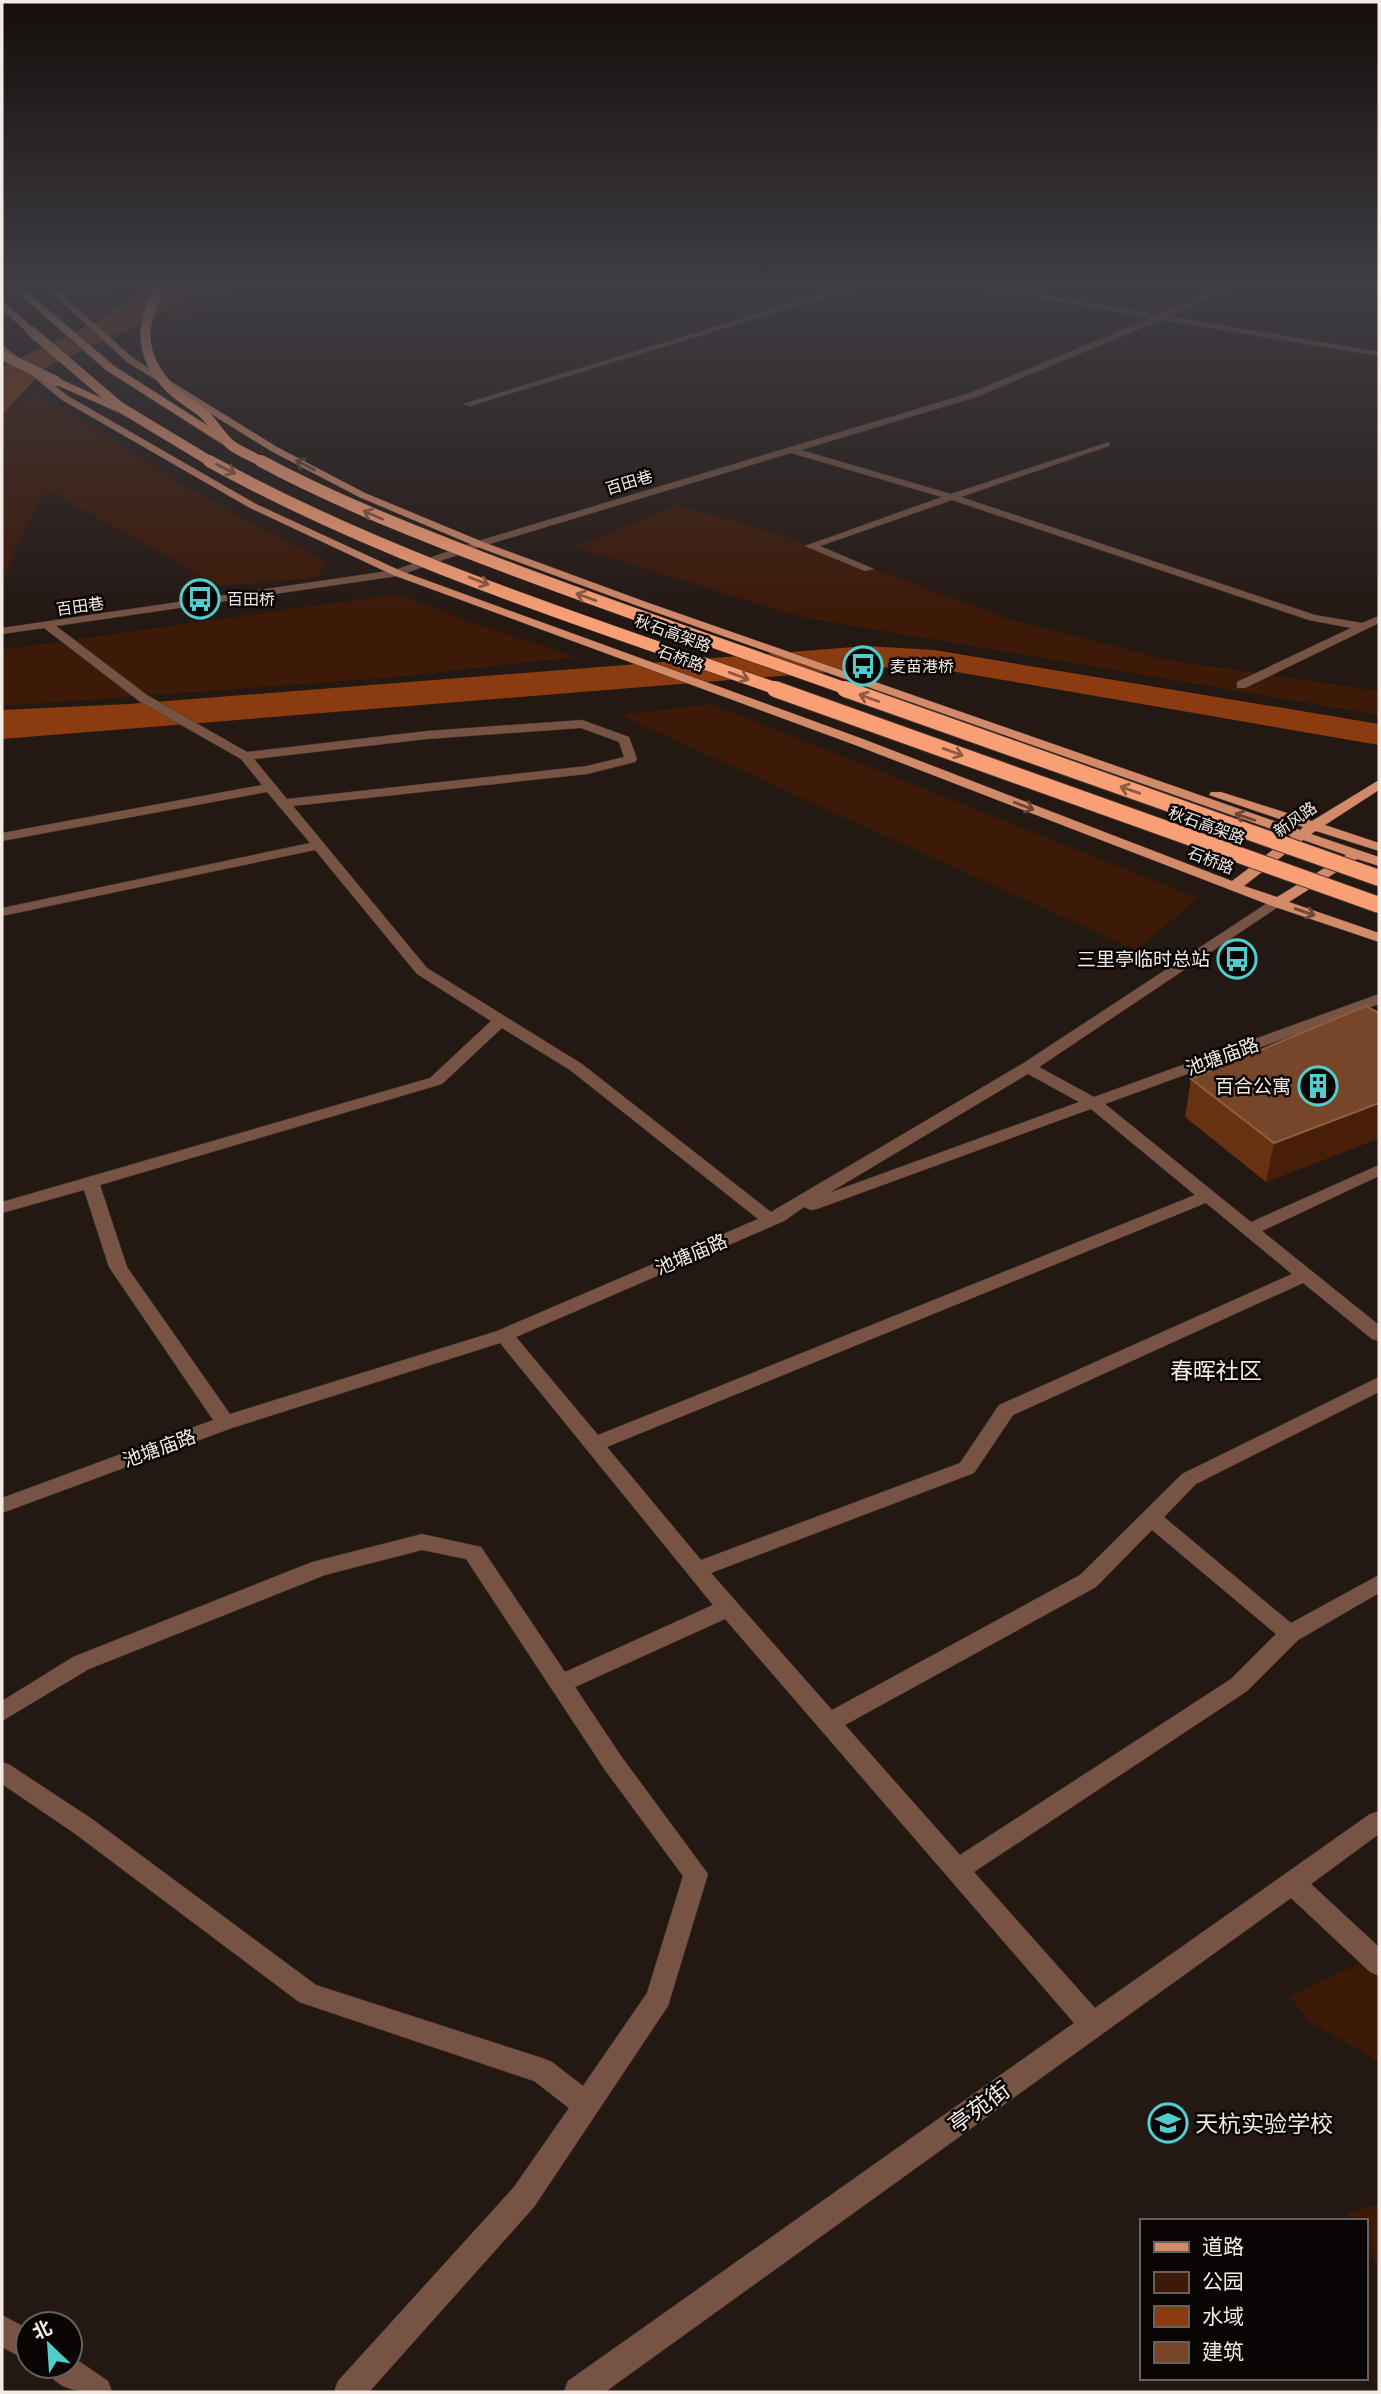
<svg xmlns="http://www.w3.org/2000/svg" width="1381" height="2394" viewBox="0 0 1381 2394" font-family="Mulish,'Noto Sans SC',sans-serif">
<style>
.green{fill:#3d1907}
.water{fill:#8a3b0f}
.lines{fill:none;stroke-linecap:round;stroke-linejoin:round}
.canal{fill:#8a3b0f;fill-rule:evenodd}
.minor-casing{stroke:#413531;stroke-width:1}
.major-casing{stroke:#413531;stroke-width:1}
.highway-casing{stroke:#413531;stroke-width:2}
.minor{fill:#765343;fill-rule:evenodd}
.major{fill:#d38a68;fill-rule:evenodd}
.highway{fill:#f99f76;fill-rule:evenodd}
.highway-bridge-far2-casing{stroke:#413531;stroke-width:10;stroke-linecap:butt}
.highway-bridge-far1-casing{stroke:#413531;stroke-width:13;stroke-linecap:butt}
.highway-bridge-casing{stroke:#413531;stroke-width:18;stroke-linecap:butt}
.highway-bridge-far2{stroke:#f99f76;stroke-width:10}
.highway-bridge-far1{stroke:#f99f76;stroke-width:12}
.highway-bridge{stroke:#f99f76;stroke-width:16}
.wall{fill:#683111}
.shaded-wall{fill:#471f08}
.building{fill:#774528;stroke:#8b5f46;stroke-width:2}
.oneway{stroke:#6e4836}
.oneway2{stroke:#8d5a43}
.labels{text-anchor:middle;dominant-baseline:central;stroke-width:5;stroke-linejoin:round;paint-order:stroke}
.far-street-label{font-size:16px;fill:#f3eae6;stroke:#090504}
.far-poi-label{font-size:16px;fill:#f3eae6;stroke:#090504;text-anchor:start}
.poi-label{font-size:19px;fill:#f3eae6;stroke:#090504;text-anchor:end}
.street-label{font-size:19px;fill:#f3eae6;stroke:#090504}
.quarter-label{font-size:23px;fill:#f3eae6;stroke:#090504}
.near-street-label{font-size:23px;fill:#f3eae6;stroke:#090504}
.near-poi-label{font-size:23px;fill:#f3eae6;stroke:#090504;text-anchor:start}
</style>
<rect width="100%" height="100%" fill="#241813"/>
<g class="green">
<polygon points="58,282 129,282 87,309"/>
<polygon points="213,282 246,282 220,301 165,331 163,317"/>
<polygon points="38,393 183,486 327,562 315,578 220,586 55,494 40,496 2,583 2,415 3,411"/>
<polygon points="678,505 779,534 1015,621 1168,660 1379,691 1379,715 801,617 575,547"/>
<polygon points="397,594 467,621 576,657 385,678 2,706 2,650"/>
<polygon points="711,704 1198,898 1136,950 620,715"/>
<polygon points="1379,1954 1379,2062 1309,2021 1290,1996"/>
<polygon points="1379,2204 1379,2269 1365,2245 1365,2221 1352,2221 1348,2213"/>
</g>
<g class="water">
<polygon points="177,282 213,282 155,316 45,368 2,415 2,367"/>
<polygon points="866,646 934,650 1379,724 1379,745 916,665 2,739 2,710 129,704"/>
</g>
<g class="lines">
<polygon class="canal" points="164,282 184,282 103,331 95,326 115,309"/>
<g class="minor-casing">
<g id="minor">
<polygon points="863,282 875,282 470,406 463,404"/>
<path d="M 948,282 L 967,282 L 1159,315 L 1236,282 L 1247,282 L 1169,316 L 1379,352 L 1379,356 L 1161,320 L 976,397 L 801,450 L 951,494 L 1109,442 L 1109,446 L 961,497 L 1315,615 L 1362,623 L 1379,616 L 1379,623 L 1245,688 L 1237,688 L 1237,682 L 1351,628 L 1309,620 L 952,500 L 820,546 L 874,569 L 865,571 L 805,546 L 942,497 L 791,453 L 483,546 L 397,576 L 56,626 L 147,695 L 247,752 L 427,731 L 582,720 L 629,737 L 637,759 L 635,762 L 587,774 L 293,806 L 427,968 L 582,1064 L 771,1212 L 1022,1064 L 1272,900 L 1277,899 L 1284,903 L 1039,1067 L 1094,1097 L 1379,994 L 1379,1004 L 1105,1104 L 1251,1222 L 1379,1165 L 1379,1176 L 1262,1231 L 1379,1325 L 1379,1341 L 1372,1339 L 1303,1283 L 1013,1415 L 974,1473 L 711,1573 L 832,1710 L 1080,1575 L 1182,1474 L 1379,1377 L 1379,1392 L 1196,1484 L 1164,1517 L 1291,1623 L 1379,1575 L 1379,1593 L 1298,1640 L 1247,1691 L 974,1872 L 1095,2008 L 1370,1814 L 1379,1811 L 1379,1834 L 1311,1884 L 1379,1947 L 1379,1976 L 1370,1972 L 1291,1898 L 605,2392 L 564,2392 L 568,2381 L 1074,2023 L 725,1619 L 575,1687 L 621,1756 L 708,1874 L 668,2006 L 534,2207 L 369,2392 L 334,2392 L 338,2381 L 514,2187 L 569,2108 L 534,2081 L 299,2002 L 74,1833 L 2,1784 L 2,1762 L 10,1765 L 92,1819 L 316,1985 L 542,2058 L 552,2062 L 583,2086 L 647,1993 L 683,1876 L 605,1770 L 466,1559 L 422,1550 L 325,1575 L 89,1669 L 2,1721 L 2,1701 L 73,1657 L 312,1562 L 422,1534 L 481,1547 L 565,1672 L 713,1605 L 500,1343 L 232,1428 L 2,1513 L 2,1498 L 213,1420 L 109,1267 L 84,1190 L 2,1213 L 2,1202 L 430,1078 L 491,1021 L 417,974 L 315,850 L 2,916 L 2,908 L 310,843 L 267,792 L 2,841 L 2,833 L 262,785 L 241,759 L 139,701 L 44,628 L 2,634 L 2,628 L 395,570 L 475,542 L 970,393 L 1151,318 ZM 581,728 L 619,742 L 624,757 L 587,766 L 287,799 L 254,759 L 427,739 ZM 502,1028 L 570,1070 L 758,1219 L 497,1331 L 230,1414 L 127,1267 L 100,1185 L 442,1084 ZM 1028,1074 L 1079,1102 L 829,1193 ZM 1091,1109 L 1195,1195 L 598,1435 L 516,1337 L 784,1221 L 804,1207 L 811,1210 L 817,1209 ZM 1206,1203 L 1292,1274 L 999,1405 L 960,1463 L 701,1560 L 607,1447 ZM 1152,1530 L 1276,1634 L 1231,1679 L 960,1855 L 845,1725 L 1096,1587 Z"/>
<polygon points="2,2315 28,2329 28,2361 2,2347"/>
<path d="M 70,2355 L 108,2381 L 112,2392 C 84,2392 57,2394 45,2366 L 70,2366 Z"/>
</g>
</g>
<g class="major-casing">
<path id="major" d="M 40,282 L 48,282 L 133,358 L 277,447 L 365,493 L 483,542 L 646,602 L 1300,830 L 1303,827 L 1209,795 L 1211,792 L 1221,792 L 1312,821 L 1379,780 L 1379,790 L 1325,825 L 1379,843 L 1379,851 L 1316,831 L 1311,834 L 1379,857 L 1379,866 L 1357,859 L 1289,902 L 1379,933 L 1379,942 L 1272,906 L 855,745 L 393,575 L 250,508 L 62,400 L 2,351 L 2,345 L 68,396 L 256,504 L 401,571 L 863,739 L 1232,881 L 1291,836 L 638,606 L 475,546 L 359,497 L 271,451 L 127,362 ZM 1303,840 L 1346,855 L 1277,897 L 1244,886 Z"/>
</g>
<g class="highway-casing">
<g id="highway">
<polygon points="6,282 16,282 114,366 235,443 235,447 227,447 106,370"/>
<polygon points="2,301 34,329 34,333 28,333 2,309"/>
<polygon points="52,379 60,379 136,414 127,416 52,383"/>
</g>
</g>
<use href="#minor" class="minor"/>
<use href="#major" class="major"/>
<use href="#highway" class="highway"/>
<g class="highway-bridge-far2-casing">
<g id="highway-bridge-far2">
<path d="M 165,282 C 139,319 137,355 171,389 C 180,398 192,404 202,412 C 213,422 220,436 231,445 C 240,452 254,457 264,463"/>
<polyline points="31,331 120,407 213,463"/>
<polyline points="2,355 56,381"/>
</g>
</g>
<g class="highway-bridge-far1-casing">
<g id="highway-bridge-far1">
<path d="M 209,461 C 388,560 588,622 780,690"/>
<path d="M 261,461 C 332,499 405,528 480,557 C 602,604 726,646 850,690"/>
</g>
</g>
<g class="highway-bridge-casing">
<g id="highway-bridge">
<polyline points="775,689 1379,905"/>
<polyline points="845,689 1379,878"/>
</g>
</g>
<use href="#highway-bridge-far2" class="highway-bridge-far2"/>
<use href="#highway-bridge-far1" class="highway-bridge-far1"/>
<use href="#highway-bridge" class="highway-bridge"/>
</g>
<polygon class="wall" points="1379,1013 1379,1138 1266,1182 1185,1117 1191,1079"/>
<polygon class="shaded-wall" points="1379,1103 1379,1138 1266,1182 1274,1143"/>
<polygon class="building" points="1366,1006 1379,1013 1379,1103 1274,1143 1191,1079"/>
<defs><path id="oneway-shaft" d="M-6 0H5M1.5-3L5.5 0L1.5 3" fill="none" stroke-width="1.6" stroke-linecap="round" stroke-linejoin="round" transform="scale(1.75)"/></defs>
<g class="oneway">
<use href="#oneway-shaft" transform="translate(305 465) rotate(-153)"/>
<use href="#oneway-shaft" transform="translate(1024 806) rotate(21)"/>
<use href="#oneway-shaft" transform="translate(1245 817) rotate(-161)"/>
<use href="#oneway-shaft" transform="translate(1305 912) rotate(19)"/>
</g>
<g class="oneway2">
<use href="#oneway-shaft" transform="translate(226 469) rotate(27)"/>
<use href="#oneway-shaft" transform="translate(373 515) rotate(-156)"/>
<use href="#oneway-shaft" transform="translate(479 581) rotate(21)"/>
<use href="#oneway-shaft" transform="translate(586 597) rotate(-160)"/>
<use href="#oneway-shaft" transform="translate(739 676) rotate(20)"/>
<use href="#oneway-shaft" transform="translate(869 698) rotate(-160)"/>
<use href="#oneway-shaft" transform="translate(953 752) rotate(20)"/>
<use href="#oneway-shaft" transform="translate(1130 790) rotate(-161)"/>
</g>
<linearGradient id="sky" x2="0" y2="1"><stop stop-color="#140d0a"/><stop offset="0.46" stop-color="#3f3d44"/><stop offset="1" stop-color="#3f3d44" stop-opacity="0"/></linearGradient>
<rect width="1381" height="618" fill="url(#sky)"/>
<defs>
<g id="bus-ring" transform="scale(2.0125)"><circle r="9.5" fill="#090504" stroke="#52cdcd" stroke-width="1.5"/><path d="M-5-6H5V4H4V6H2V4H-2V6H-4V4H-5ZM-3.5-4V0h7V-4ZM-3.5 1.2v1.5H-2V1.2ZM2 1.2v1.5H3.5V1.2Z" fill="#52cdcd"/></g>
<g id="building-ring" transform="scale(2.0125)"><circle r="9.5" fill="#090504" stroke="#52cdcd" stroke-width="1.5"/><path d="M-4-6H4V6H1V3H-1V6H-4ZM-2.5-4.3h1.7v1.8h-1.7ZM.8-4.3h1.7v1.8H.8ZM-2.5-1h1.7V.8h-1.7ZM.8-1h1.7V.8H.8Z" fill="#52cdcd"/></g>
<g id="school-ring" transform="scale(2.0125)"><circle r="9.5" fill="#090504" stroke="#52cdcd" stroke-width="1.5"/><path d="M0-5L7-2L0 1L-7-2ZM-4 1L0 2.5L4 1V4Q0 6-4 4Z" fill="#52cdcd"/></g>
</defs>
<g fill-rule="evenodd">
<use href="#bus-ring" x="200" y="599"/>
<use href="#bus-ring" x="863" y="666"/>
<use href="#bus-ring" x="1237" y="959"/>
<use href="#building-ring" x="1318" y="1086"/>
<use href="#school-ring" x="1168" y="2123"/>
</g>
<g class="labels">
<g class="far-street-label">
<text transform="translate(629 482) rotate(-17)">百田巷</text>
<text transform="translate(80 606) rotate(-8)">百田巷</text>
<text transform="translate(673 633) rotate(20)">秋石高架路</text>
<text transform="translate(681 658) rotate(20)">石桥路</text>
<text transform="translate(1295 819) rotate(-35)">新风路</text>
<text transform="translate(1207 825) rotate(20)">秋石高架路</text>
<text transform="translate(1211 860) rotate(21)">石桥路</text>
</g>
<g class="far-poi-label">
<text x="227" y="599">百田桥</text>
<text x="890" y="666">麦苗港桥</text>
</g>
<g class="poi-label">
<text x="1210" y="959">三里亭临时总站</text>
<text x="1291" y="1086">百合公寓</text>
</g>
<g class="street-label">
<text transform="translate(1222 1056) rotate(-20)">池塘庙路</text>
<text transform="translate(691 1254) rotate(-23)">池塘庙路</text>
<text transform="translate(159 1448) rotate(-20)">池塘庙路</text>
</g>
<g class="quarter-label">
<text x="1216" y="1370">春晖社区</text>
</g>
<g class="near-street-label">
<text transform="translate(979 2107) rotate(-36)">亭苑街</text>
</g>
<g class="near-poi-label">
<text x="1195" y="2123">天杭实验学校</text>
</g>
</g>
<rect width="1381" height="2394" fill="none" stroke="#f3eae6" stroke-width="7"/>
<rect x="1140" y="2219" width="228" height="161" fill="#090504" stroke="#67615e" stroke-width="2"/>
<rect x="1154" y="2242" width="35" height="10" fill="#d38a68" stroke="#67615e" stroke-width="2"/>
<text x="1202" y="2254" font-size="21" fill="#f3eae6">道路</text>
<rect x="1154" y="2272" width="35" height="21" fill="#3d1907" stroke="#67615e" stroke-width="2"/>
<text x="1202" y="2289" font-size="21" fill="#f3eae6">公园</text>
<rect x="1154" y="2306" width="35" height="21" fill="#8a3b0f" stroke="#67615e" stroke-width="2"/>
<text x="1202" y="2324" font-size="21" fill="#f3eae6">水域</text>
<rect x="1154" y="2342" width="35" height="21" fill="#774528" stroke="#67615e" stroke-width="2"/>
<text x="1202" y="2359" font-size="21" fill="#f3eae6">建筑</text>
<g transform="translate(49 2345) rotate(335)"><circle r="33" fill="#090504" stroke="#67615e" stroke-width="2"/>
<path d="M0-5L12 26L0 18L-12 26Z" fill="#52cdcd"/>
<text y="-10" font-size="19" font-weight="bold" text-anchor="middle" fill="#f3eae6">北</text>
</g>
</svg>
